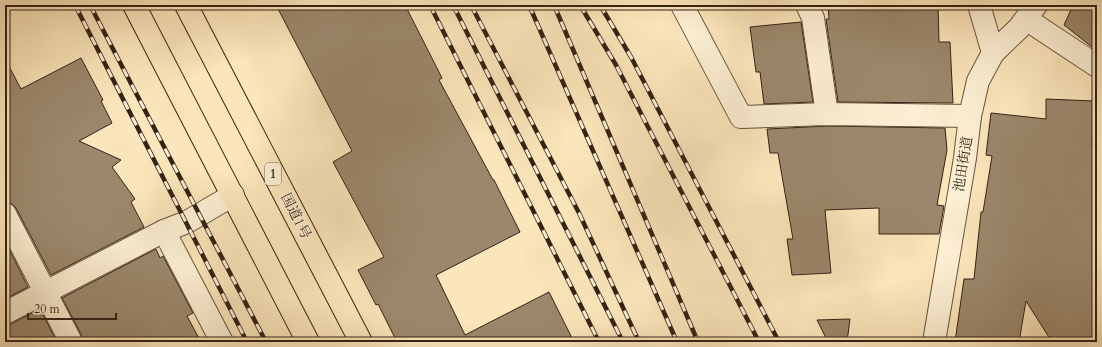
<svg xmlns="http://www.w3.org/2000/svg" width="1102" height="347" viewBox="0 0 1102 347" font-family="Cardo,'Noto Serif JP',serif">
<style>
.building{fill:#9b876b;stroke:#342215}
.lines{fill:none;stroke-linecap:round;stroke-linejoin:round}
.minor-casing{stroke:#66533e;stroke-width:24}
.highway-casing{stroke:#342215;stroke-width:24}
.minor{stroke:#fceed2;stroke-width:22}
.highway{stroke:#fbe5ba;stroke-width:22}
.rail-casing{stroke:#342215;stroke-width:4.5}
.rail{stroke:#fceed2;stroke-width:3;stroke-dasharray:9;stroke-linecap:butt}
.labels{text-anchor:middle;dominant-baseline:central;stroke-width:3;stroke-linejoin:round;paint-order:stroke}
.shield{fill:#fceed2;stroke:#705f4e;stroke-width:1}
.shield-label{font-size:13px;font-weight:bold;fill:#342215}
.street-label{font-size:14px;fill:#342215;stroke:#fceed2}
</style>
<rect width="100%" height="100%" fill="#fbe5ba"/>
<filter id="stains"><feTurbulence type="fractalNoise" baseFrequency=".005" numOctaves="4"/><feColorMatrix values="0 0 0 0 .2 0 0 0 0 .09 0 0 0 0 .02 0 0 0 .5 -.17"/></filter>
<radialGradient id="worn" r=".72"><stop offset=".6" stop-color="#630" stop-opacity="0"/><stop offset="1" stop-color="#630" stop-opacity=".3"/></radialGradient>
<g class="building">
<polygon points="276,5 405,5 442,78 439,80 493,180 494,180 520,232 436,275 465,335 549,292 574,342 397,342 378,304 376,305 358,270 384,257 333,162 352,151"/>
<polygon points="828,5 938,5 939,42 950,42 953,103 838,102 826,19 829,19"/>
<polygon points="1073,5 1097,5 1097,51 1064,25"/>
<polygon points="801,22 813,102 764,104 760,72 756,72 750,27"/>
<polygon points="81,58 103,100 101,101 112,123 79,141 121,160 112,167 135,199 131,202 144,227 51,275 16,208 11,203 5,202 5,59 21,89"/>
<polygon points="1046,99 1094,101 1092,146 1097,142 1097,342 1052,342 1026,301 1019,342 955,342 964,279 974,279 981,212 983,212 992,156 986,155 991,113 1046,119"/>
<polygon points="827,126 945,128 947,150 937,205 944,206 939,234 879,234 879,208 825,210 831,273 792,275 787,239 793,239 785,193 778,153 770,153 767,129"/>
<polygon points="5,241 28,287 5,299"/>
<polygon points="156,249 160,258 163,256 193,313 187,316 201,342 83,342 82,336 62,298"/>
<polygon points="40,309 57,342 5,342 5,325 11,324"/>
<polygon points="850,319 847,342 828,342 817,320"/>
</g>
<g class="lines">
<g class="minor-casing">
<g id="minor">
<polyline points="682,5 741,117 827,114 970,116"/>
<polyline points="807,5 813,18 827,114"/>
<polyline points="979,5 993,53"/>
<polyline points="1026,19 1097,66"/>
<polyline points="5,214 71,342"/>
<polyline points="164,231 222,342"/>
<polyline points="5,313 164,231 187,222 233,195"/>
<polyline points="934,342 965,158 970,116 978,81 993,53 1019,28 1036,5"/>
</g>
</g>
<g class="highway-casing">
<g id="highway">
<polyline points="134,5 308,342"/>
<polyline points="186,5 361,342"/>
</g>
</g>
<use href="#minor" class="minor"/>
<use href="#highway" class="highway"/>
<g class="rail-casing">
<g id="rail">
<polyline points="75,5 247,342"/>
<polyline points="90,5 266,342"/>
<polyline points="430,5 599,342"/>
<polyline points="453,5 623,342"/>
<polyline points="471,5 579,213 639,342"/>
<polyline points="529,5 677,342"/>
<polyline points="554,5 698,342"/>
<polyline points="580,5 616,65 759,342"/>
<polyline points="600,5 631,57 779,342"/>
</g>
</g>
<use href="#rail" class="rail"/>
</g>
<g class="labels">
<rect class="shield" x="265" y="163" width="16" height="22" rx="3"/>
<g class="shield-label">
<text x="273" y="174">1</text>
</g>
<g class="street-label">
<text transform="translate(963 164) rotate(-81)">池田街道</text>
<text transform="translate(296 216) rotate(63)">国道1号</text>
</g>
</g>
<rect width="1102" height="347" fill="none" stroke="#fbe5ba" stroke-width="20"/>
<rect x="6" y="6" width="1090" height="335" fill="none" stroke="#342215" stroke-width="2"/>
<rect x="10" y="10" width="1082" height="327" fill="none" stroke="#342215"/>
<path d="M28 313v6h88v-6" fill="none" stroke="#342215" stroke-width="2"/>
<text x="34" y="313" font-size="12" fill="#342215" stroke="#fceed2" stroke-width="3" paint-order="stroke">20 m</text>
<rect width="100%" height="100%" filter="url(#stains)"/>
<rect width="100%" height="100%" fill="url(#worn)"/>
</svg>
